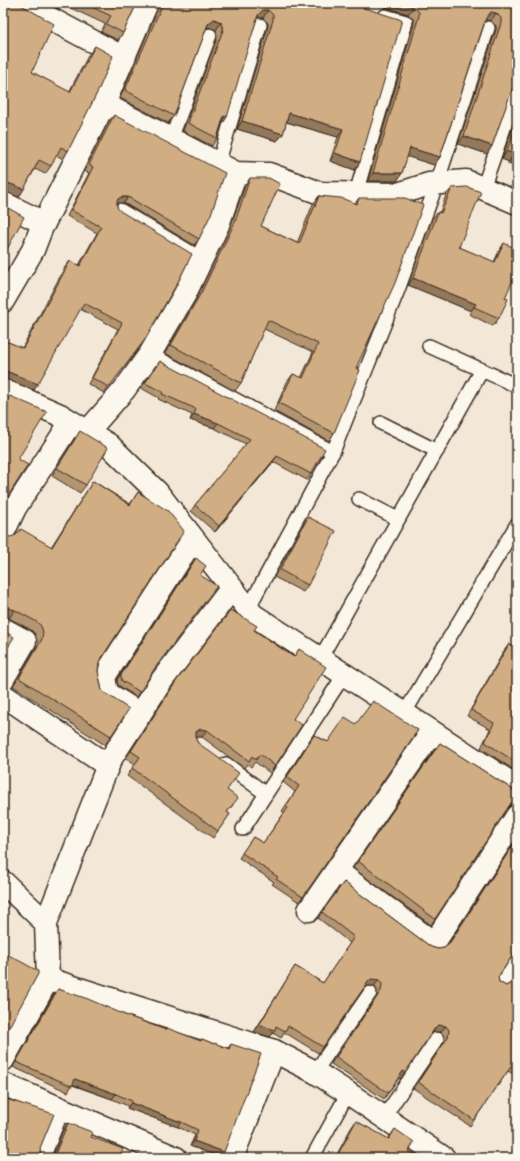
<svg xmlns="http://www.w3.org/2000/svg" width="520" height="1161" viewBox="0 0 520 1161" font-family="Delius,sans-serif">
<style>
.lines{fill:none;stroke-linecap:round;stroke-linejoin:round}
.lane-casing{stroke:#3b2a1e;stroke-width:16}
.street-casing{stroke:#3b2a1e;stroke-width:25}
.lane{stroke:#fbf7ec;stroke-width:13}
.street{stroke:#fbf7ec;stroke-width:22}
.wall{fill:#b49571;stroke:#3b2a1e}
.shaded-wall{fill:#92795c;stroke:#3b2a1e}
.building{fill:#d1ad83;stroke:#3b2a1e}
</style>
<rect width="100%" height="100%" fill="#f3e8d7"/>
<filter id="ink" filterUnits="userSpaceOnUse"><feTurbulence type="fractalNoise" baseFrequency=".025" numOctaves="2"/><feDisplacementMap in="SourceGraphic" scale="8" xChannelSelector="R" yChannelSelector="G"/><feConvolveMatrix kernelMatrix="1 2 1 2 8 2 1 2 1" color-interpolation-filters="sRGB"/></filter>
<g filter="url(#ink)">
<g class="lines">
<g class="lane-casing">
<g id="lane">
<polyline points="171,139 210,35"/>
<polyline points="218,164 260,25"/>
<polyline points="483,188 517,91"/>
<polyline points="356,193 406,22 385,16"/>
<polyline points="120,210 202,259"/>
<polyline points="429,346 517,386"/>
<polyline points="150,354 333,452"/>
<polyline points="381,423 437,451"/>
<polyline points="359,499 398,519"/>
<polyline points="248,609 333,452 398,290 437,183 488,28"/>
<polyline points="320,659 482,370"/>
<polyline points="404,714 517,524"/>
<polyline points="226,764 266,794"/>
<polyline points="243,829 344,675"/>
<polyline points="502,984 517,961"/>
<polyline points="315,1072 370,993"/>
<polyline points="384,1117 437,1039"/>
<polyline points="43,1158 63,1109"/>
<polyline points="312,1158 348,1093"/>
</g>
</g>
<g class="street-casing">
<g id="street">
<polyline points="21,3 124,58"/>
<polyline points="104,104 236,173 269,174 320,193 398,194 429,184 466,181 517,203"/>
<polyline points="3,203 44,223"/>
<polyline points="3,301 33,250 41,229 104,104 147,3"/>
<polyline points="3,390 60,415 109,445 157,492 253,615 517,787"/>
<polyline points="87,432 124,390 150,354 185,294 218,225 236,173"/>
<polyline points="3,533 15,508 71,422"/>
<polyline points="3,629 25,641 3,679"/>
<polyline points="3,695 108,766"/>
<polyline points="140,714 107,693 104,677 193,539"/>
<polyline points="337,871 434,943 517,816"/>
<polyline points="3,882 46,923"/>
<polyline points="309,910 432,732"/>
<polyline points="48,979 274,1051 315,1072 348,1093 444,1158"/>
<polyline points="3,1060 48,979 46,923 110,760 162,680 231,589"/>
<polyline points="3,1084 176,1158"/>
<polyline points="232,1158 274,1051"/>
</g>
</g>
<use href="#lane" class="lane"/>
<use href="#street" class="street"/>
</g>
<g class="wall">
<polygon points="48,3 137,3 123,33 118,40 101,32 105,24 62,4 59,9"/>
<polygon points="159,3 349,3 360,162 355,170 330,161 338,137 286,122 283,134 277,141 237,129 268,27 268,23 263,18 258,17 257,18 217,138 212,146 183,131 217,38 216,30 208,27 206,29 174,116 168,123 120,98 158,8"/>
<polygon points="372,3 517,3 515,83 513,85 492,146 487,154 458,144 496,30 496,26 491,21 486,20 485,22 440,157 434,165 407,156 402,173 397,181 368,181 414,24 414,20 408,14"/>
<polygon points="95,46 68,151 63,159 56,155 51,166 45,174 35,169 19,197 32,72 69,92 89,54"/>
<polygon points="114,115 199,239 194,245 124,203 117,203 117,207 144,341 104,393 88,384 118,329 80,309 34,390 3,378 3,340 22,348 65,267 70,261 79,265 97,233 67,216 89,173 84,171 109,121"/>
<polygon points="517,115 517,167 508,164 509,162 502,159"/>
<polygon points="250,178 261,226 297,243 313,204 319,196 355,203 359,198 356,368 334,433 329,441 274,411 287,382 293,374 301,378 313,352 264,329 241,383 235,391 165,353 196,299 229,230 245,186"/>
<polygon points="452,188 459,247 494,262 499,251 504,243 505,298 499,318 493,326 469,314 471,311 408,285 432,219 438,212 440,212 446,195"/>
<polygon points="160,361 311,474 307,480 273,462 215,532 191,511 195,505 246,444 214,428 190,420 192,415 158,399 159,398 141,388"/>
<polygon points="80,431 86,485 80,493 52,476"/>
<polygon points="93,481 130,504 138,492 98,671 111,736 105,745 13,686 36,647 37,641 35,634 31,630 9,618 51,547"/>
<polygon points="308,517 308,585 303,592 274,577 303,525"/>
<polygon points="193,562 200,575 154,670 136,697 118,685 117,680"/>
<polygon points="254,630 294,657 299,649 293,719 275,766 270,773 255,762 251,767 247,764 244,768 202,737 196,737 196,740 227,790 233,805 227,812 230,814 213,838 127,776 135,764 126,758 177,680"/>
<polygon points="509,644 517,649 517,766 514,770 481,748 490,729 467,716 504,651"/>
<polygon points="356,724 418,730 299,902 272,884 274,882 239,858 253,837 263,843 284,813 282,811 295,792 283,782 314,735 328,742"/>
<polygon points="440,743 515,791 511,805 507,808 431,925 353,868"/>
<polygon points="517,839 517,954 514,954 498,977 499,982 506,986 512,982 517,975 517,1076 508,1071 470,1126 413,1088 444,1044 444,1036 441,1032 434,1032 431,1034 400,1079 399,1078 384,1099 331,1064 377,998 377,990 374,986 367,986 363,988 318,1053 284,1032 281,1038 273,1033 270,1037 254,1032 295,966 323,983 350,943 318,918 344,882 431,947 438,949 444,948 448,944"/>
<polygon points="58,989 125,1015 166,1030 200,1040 202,1039 214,1044 228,1048 231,1044 224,1152 220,1157 190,1146 195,1135 178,1127 127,1108 128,1106 112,1099 72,1085 68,1092 13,1067 54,994"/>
<polygon points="356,1121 388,1139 395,1129 409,1151 421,1158 335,1158 351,1128"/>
<polygon points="68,1123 91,1137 52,1158 63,1130"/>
</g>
<g class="shaded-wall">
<polygon points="372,3 402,3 414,7 408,14"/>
<polygon points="263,10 268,10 263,18 258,17 252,23 258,15"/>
<polygon points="491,12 496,13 491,21 486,20 480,26 486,18"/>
<polygon points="214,19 221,22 216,30 208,27 203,32 208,24"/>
<polygon points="517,79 517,83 515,83 509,88"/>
<polygon points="289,113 343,129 338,137 283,121"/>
<polygon points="224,116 227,117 222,125"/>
<polygon points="242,121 283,134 277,141 237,129"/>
<polygon points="464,136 492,146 487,154 458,144"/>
<polygon points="410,148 440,157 434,165 405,156"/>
<polygon points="507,151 514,154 509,162 502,159"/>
<polygon points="335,153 360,162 355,170 330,161"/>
<polygon points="513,156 517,157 517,167 508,164"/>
<polygon points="373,173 402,173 397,181 368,181"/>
<polygon points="8,183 24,189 19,197 3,191 3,184"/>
<polygon points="121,197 128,197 124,203 116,203 117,200"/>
<polygon points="413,278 476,304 471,311 408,285"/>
<polygon points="6,371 38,384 34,390 3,378 3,373"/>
<polygon points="194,414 218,423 214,428 190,420"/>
<polygon points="277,456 273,462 215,532 219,526"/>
<polygon points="8,608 15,610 9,618 3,617 3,610"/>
<polygon points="200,729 207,730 202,737 195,737 196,732"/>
<polygon points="517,798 517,804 511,805 507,809 511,803 515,799"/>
<polygon points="517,949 517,954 514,954"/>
<polygon points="371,979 379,980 374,986 367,986 363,988 368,982"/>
<polygon points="259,1025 275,1030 270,1037 254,1032"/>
<polygon points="438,1025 446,1026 441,1032 434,1032 430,1034 435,1028"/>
<polygon points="75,1079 116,1094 112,1099 71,1084"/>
<polygon points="131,1103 181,1122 178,1127 127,1108"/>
<polygon points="194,1141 224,1152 220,1157 190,1146"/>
</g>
<g class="building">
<polygon points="3,3 18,3 54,24 32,72 70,92 95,46 113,56 98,91 68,151 61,147 51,166 39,160 24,189 8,183 3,184"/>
<polygon points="83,3 137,3 123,33 106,24 111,16"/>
<polygon points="163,3 349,3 402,20 360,162 335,153 343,129 289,113 283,134 242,121 273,20 273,15 268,10 263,10 258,15 227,117 224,116 217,138 188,123 223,30 221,22 214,19 208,24 174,116 125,90"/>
<polygon points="402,3 517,3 517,79 515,81 492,146 464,136 501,23 501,18 496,13 491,12 486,18 440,157 410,148 402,173 373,173 419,16 419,12 414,7"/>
<polygon points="114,115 225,173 211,214 199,239 128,197 121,197 117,200 117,207 120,211 192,254 178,282 144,341 109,387 92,378 122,323 84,303 38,384 6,371 3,373 3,340 23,348 70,261 80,266 101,227 71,210 93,167 89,165"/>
<polygon points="517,123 517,157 513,156 514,154 507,151"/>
<polygon points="250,178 269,178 280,184 261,226 299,244 319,196 341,198 357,204 359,198 405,198 423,205 395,283 356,368 360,370 334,433 279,403 293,374 303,378 318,344 268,320 241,383 171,345 202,291 235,222"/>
<polygon points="467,187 481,192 459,247 495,262 504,243 517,249 517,270 505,298 508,299 499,318 474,307 476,304 413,278 438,212 441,213 452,188"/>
<polygon points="3,205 24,217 3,257"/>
<polygon points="160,361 325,449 311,474 277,456 219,526 195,505 250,439 218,423 194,414 196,409 162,394 163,392 145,383"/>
<polygon points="10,396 47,412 18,459 28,465 10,493 3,508 3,406"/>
<polygon points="80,431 108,448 86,485 57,468"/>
<polygon points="93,481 130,505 138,492 168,511 184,531 99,662 98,671 102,691 129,709 111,736 19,678 42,639 43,632 41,626 37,622 15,610 8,608 3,610 3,535 10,537 16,535 21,529 52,547"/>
<polygon points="308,517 336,531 308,585 280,570"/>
<polygon points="196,558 206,566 200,575 217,586 155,668 140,692 122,681 121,675"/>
<polygon points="231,610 257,626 254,630 294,657 299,649 326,667 293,719 302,725 275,766 260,754 256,760 252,756 249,761 207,730 200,729 196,732 196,740 198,743 239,773 227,790 238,798 227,812 230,814 218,831 132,768 140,757 131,751 177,680"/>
<polygon points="3,631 14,637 3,655"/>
<polygon points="509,644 517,649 517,763 485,742 494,723 471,710"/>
<polygon points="373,701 418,730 303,897 276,879 278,877 242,853 253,837 263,843 288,808 286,806 299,786 287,777 314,735 328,742 345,717 356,724"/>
<polygon points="440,743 515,791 517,792 517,798 515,799 511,803 435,919 358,861"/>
<polygon points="517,839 517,949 498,977 499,982 506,986 513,982 517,976 517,1068 512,1065 474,1120 418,1082 448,1037 449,1030 446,1026 438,1025 435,1028 405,1073 403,1071 388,1093 336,1057 381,991 382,984 379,980 371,979 368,982 323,1047 288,1026 285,1031 276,1026 275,1030 259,1025 295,966 323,983 354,937 322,912 344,882 431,947 438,949 444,948 449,944"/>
<polygon points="3,952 38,971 38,974 3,1038"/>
<polygon points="58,989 88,999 125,1015 166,1030 167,1028 201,1041 202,1039 214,1044 215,1043 229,1049 231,1044 261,1054 224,1152 194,1141 198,1130 181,1122 131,1103 132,1101 116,1094 75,1079 72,1086 16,1062"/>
<polygon points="3,1098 54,1114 40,1148 41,1156 44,1158 3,1158"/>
<polygon points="356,1121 389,1139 395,1129 414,1142 409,1151 421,1158 336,1158"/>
<polygon points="68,1123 92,1132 91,1137 123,1149 119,1158 50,1158 52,1158 55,1154"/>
</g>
</g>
<rect width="520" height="1161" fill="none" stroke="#fbf7ec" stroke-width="16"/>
<rect x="8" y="8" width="504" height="1145" fill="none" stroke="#3b2a1e" stroke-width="1.5" filter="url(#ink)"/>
</svg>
